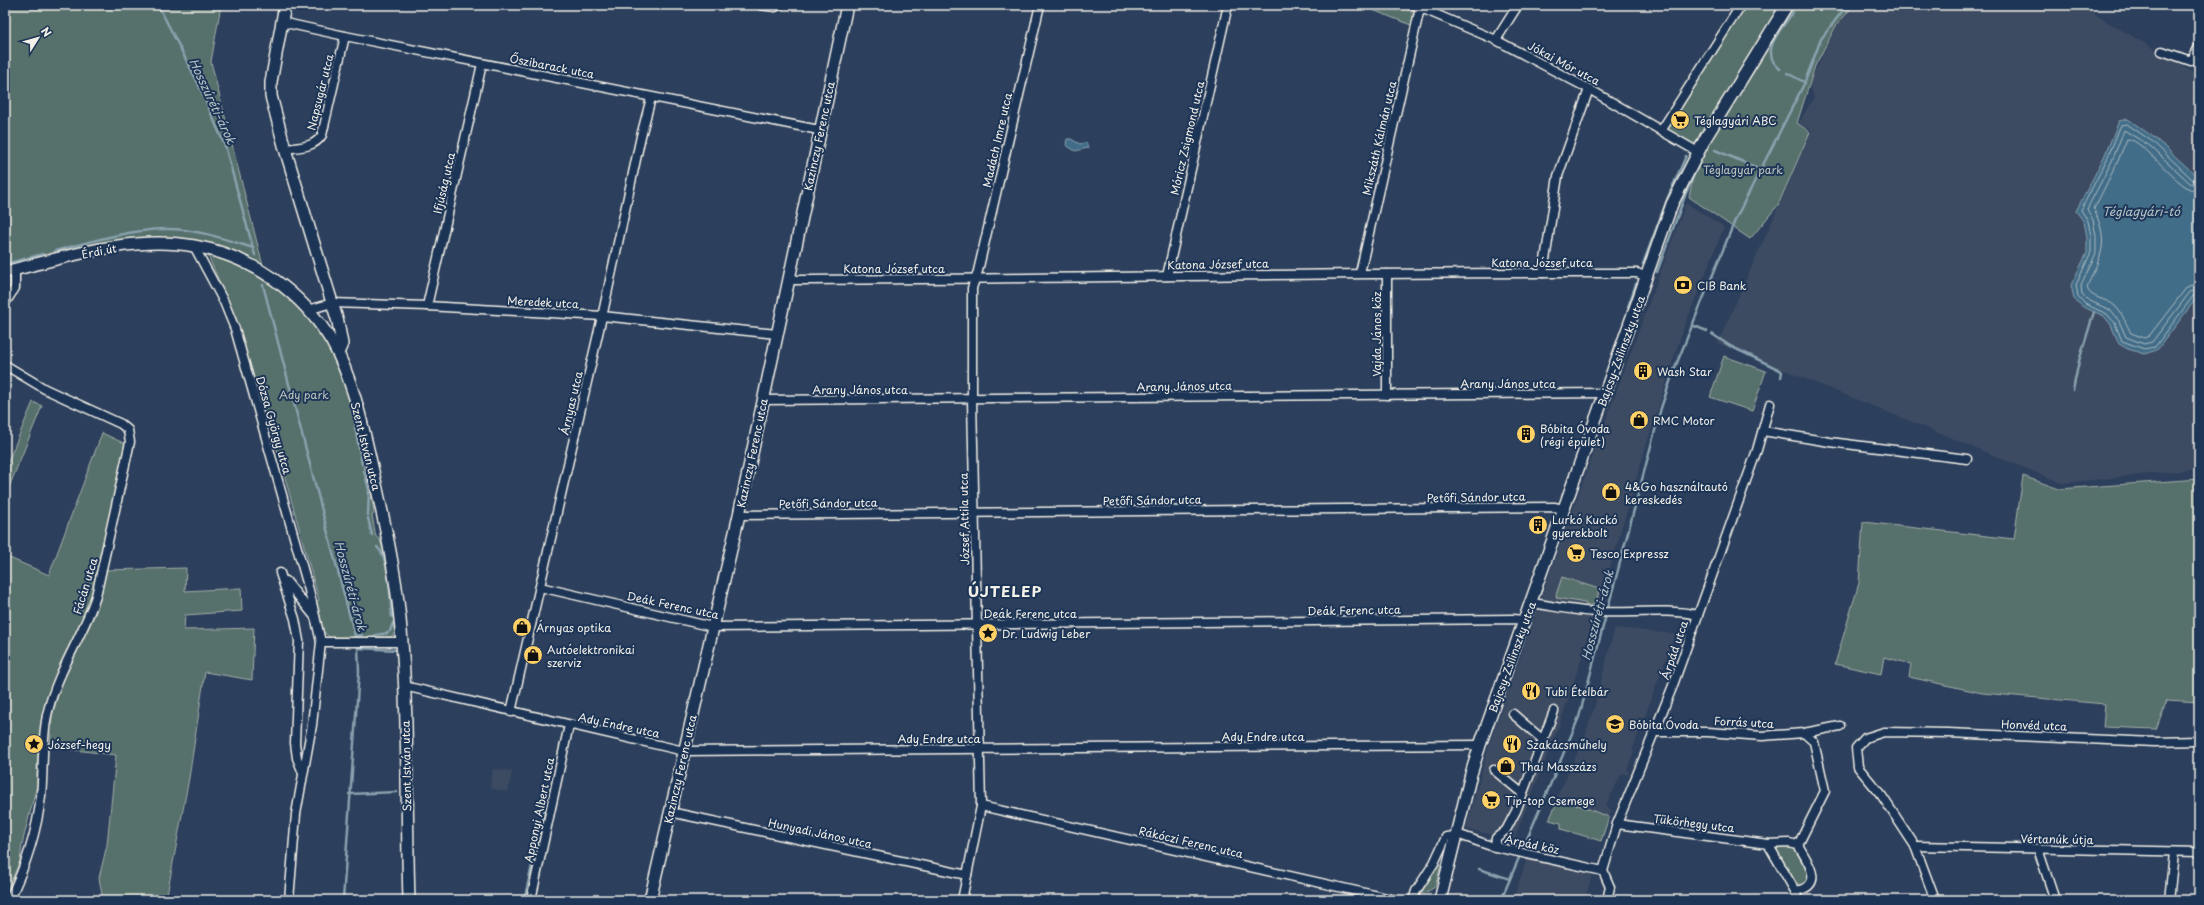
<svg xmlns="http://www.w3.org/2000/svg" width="2204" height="905" viewBox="0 0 2204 905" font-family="'Playpen Sans',sans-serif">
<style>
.built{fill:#3e4b62}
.green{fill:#566f6c;stroke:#a5b0aa}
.water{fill:#426d88;stroke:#89a2ae}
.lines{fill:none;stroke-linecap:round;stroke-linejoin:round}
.shore{stroke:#adbcc2;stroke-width:1}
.stream{stroke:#89a2ae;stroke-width:2.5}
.street-casing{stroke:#f4f1e8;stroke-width:11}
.secondary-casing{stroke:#f4f1e8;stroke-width:14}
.street{stroke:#1d3557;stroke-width:8}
.secondary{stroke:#1d3557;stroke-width:11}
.labels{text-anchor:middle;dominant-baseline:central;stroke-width:4;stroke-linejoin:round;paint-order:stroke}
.street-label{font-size:11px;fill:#f4f1e8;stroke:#1d3557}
.poi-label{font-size:11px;fill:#f4f1e8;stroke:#1d3557;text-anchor:start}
.park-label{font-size:11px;fill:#bdc4bd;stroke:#1d3557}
.water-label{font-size:12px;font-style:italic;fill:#b6c3c6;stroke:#1d3557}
.district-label{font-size:15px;font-weight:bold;letter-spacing:1px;fill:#f4f1e8;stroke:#1d3557}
</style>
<rect width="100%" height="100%" fill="#2c3f5c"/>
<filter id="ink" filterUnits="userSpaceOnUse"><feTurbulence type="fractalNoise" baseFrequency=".025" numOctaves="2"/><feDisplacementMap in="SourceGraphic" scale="8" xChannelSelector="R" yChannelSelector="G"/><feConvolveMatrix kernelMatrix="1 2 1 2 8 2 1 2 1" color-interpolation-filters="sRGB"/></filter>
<g filter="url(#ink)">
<g class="built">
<polygon points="1856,5 2085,5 2099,17 2199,75 2199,469 2062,483 1718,343 1812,131 1799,123 1814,97 1809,84 1837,26"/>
<polygon points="1686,203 1724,227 1682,332 1642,459 1600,602 1559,726 1514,839 1466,829 1490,742 1560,545"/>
<polygon points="1615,628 1675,634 1632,751 1634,752 1627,770 1629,771 1628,775 1622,773 1605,807 1612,810 1609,816 1557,797 1583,741 1594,708"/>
<polygon points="493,769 512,771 508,792 490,788"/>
<polygon points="1527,859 1592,874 1585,900 1513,900"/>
</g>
<g class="green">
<polygon points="5,5 221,5 211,62 263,266 193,241 5,267"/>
<polygon points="1360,5 1403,5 1414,15 1411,25"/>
<polygon points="1741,5 1854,5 1836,26 1815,66 1797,123 1810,132 1778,205 1750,239 1689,197 1698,152 1661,131"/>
<polygon points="208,255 239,266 267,281 290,298 305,314 327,345 344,380 353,409 359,449 366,478 370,484 374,514 372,515 376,537 379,537 386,558 397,630 391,637 330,638 323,631 316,601 319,600 269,420 266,421 238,327"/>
<polygon points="1724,356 1766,371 1752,411 1710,397"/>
<polygon points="33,402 42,406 5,497 5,469"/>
<polygon points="102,433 132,447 105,570 186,568 185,591 241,588 242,611 185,615 184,630 254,628 252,680 205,672 189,778 166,900 103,900 99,878 107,845 116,755 50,747 52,716 62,681 96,612 105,570 87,613 60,667 46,703 42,716 37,766 37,785 22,844 20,861 5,895 5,556 49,575"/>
<polygon points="2023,476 2059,489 2199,479 2199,702 2167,700 2156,729 2103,727 2105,704 1982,693 1909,677 1911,664 1884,657 1881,674 1835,664 1859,583 1863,522 2014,539"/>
<polygon points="1562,577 1599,589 1596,605 1586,605 1585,603 1557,598 1556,595"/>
<polygon points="1558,800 1563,802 1565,800 1609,817 1601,841 1561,829 1561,823 1549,820"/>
<path d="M 1777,846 C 1802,847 1802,856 1810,876 L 1806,883 L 1800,885 L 1793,880 L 1775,848 Z"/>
<polygon points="1440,863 1441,864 1435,887 1425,893 1421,893"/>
</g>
<g class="water">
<polygon points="2128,119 2156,139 2199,178 2199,295 2157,350 2144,354 2128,349 2119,344 2111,325 2104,316 2083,307 2074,299 2071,285 2087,253 2087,237 2084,222 2076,211 2104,157 2119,121"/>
<polygon points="1067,139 1071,139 1080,144 1086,142 1088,148 1075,151 1066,145"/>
</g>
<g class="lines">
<g class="shore">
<polyline points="2199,181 2193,180 2153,142 2127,124 2121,125 2107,159 2081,210 2088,221 2091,236 2091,252 2076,285 2078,296 2085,304 2107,314 2115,323 2122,341 2144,349 2155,347 2194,295 2199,293"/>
<polyline points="2199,186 2190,183 2150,146 2124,130 2112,161 2087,209 2093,220 2096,236 2096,253 2081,286 2082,294 2088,300 2110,310 2119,321 2126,337 2144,344 2152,342 2190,292 2199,288"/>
<path d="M 2199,192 C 2177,191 2146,140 2127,139 L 2117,163 L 2094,209 C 2110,246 2101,253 2087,287 C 2089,299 2107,298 2115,306 C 2123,314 2126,324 2131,333 L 2144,338 L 2149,336 L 2187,287 L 2199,282"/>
</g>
<g class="stream">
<polyline points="158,5 198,83 225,146 255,255"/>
<path d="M 1780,69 C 1758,51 1781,30 1793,12"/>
<polyline points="1787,73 1804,82"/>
<polyline points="1715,150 1760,169"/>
<path d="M 55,251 C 89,242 129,230 164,229 C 194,228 225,239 253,248"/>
<polyline points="5,264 43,254"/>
<polyline points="1643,264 1668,197 1686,156"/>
<polyline points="1657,272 1686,193 1699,164"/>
<polyline points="263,285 358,648 359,672 343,900"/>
<polyline points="1628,307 1636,284"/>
<polyline points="1692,325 1707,331"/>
<polyline points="1712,334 1730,346 1780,370 1782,372 1781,377"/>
<polyline points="5,374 12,373"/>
<polyline points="2073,390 2079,361 2094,312"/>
<polyline points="355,427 362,464"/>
<polyline points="364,471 369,490 368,515"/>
<polyline points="368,518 372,535"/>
<path d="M 377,547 C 390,557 390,600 392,617"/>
<polyline points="390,631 393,623"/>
<polyline points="376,635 388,633"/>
<polyline points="356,636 362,635"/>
<polyline points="358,648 397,650"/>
<polyline points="349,794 397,792"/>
<polyline points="544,812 545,808"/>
<polyline points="540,832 543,815"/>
<polyline points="1479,869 1510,879"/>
<polyline points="525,897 538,838"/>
<polyline points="1501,900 1579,717 1661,408 1674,370 1736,218 1804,84 1821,39 1847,5"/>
</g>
<g class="street-casing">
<g id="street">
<polyline points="760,5 775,7 779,5"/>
<polyline points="1414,5 1496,40 1589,89 1698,152"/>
<polyline points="281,22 345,36 819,130"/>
<polyline points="1496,40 1518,5"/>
<polyline points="2162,51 2191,61 2199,47"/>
<polyline points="1661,131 1741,5"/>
<path d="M 285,149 C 299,147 314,148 322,135 L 345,36"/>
<polyline points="194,246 224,302 235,329 309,590 321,642 312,725 296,814 289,900"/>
<polyline points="1360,273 1420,8"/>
<polyline points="1543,273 1558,176 1589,89"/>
<polyline points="1387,274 1387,395"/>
<polyline points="1167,276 1228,5"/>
<path d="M 788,280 C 1068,279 1348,272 1629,273 L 1637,273 L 1647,277"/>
<polyline points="5,303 15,288 15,270"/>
<polyline points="427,306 482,64"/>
<polyline points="308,310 332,303 427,306 602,316 777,334"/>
<path d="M 5,365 L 45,389 L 121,424 L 128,430 L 130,442 L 96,596 C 83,636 58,670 48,711 C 41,739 44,767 41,796 C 37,831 25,868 9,900"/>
<polyline points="763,400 1605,393"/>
<polyline points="1763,431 1830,442 1967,459"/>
<polyline points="739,515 1554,507 1564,509"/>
<polyline points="280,573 295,619 299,641 295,743 297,758 303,773"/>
<polyline points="284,582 286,581 315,617"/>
<polyline points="540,587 713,627 1513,619 1524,620"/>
<path d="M 1531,603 C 1553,606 1575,611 1597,612 C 1631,614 1665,608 1698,615"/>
<polyline points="321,642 402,642"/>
<polyline points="404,686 684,751 1480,745"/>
<polyline points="511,712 604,308 641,136 651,98"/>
<polyline points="1513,714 1543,740"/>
<polyline points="1656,732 1708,732 1762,736 1804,733 1840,726"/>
<polyline points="1494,770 1523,794"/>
<polyline points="981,806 1396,900"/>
<polyline points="670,812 967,875"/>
<polyline points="1617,824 1768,844 1795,891 1798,900"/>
<polyline points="1457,834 1491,846 1603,871"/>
<path d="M 1768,844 L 1789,843 L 1798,845 C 1808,862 1826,886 1795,891"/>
<polyline points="1798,845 1825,791 1814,742 1804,733"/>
<polyline points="1915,846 2199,852"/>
<polyline points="1495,847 1496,838 1506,830 1516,811 1554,711"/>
<polyline points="2038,849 2055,900"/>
<polyline points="531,900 569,725"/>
<polyline points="962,900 981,806 972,400 972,288 978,271 1040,5"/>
<polyline points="1413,900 1416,891 1434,863 1446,837 1456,836"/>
<polyline points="1607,900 1610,887 1603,871 1617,824 1672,688 1757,450 1770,404"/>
<polyline points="1935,900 1915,846 1882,796 1858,767 1856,748 1865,738 1884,732 1948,733 2155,742 2199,741"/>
<polyline points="2169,900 2174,853"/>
</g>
</g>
<g class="secondary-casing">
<g id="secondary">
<polyline points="285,5 271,82 271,96 285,149 338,322 342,344 338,353"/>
<path d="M 5,272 C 66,257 131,235 194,246 C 252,256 302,292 332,342 C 354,381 363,428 373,471 C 384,520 395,569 400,619 C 409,712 406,807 409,900"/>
<polyline points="650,900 739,515 847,5"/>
<polyline points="1440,900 1471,774 1480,745 1672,204 1706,137 1787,5"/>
</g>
</g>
<use href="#street" class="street"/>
<use href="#secondary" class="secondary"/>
</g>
</g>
<defs>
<g id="supermarket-disc" transform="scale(1)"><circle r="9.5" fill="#ffd166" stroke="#1d3557"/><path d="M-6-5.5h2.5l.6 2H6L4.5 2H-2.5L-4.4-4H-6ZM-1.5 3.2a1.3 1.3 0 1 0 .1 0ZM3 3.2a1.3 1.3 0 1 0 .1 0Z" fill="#111"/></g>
<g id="bank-disc" transform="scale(1)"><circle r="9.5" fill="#ffd166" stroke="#1d3557"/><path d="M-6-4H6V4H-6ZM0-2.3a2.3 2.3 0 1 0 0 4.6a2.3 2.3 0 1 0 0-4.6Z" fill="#111"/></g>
<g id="building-disc" transform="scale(1)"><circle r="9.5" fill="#ffd166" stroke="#1d3557"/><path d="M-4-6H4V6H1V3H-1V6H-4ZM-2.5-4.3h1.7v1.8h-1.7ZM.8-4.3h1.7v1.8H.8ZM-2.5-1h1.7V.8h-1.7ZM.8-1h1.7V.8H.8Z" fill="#111"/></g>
<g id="shop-disc" transform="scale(1)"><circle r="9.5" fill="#ffd166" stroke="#1d3557"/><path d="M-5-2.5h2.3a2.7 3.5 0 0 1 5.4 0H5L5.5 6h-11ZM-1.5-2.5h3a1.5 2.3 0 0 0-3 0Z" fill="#111"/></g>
<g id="sight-disc" transform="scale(1)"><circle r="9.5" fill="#ffd166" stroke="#1d3557"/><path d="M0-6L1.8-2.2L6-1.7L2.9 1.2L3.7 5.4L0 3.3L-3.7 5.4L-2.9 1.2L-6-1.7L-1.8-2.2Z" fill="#111"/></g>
<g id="restaurant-disc" transform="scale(1)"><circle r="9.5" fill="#ffd166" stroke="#1d3557"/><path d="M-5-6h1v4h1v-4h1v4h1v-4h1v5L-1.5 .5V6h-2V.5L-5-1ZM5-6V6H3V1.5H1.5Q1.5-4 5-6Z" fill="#111"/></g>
<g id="school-disc" transform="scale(1)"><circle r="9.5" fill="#ffd166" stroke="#1d3557"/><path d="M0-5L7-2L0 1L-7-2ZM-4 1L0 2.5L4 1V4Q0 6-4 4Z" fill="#111"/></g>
</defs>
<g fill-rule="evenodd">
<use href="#supermarket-disc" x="1680" y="120"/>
<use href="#bank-disc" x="1683" y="285"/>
<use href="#building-disc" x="1643" y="371"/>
<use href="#shop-disc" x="1639" y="420"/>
<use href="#building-disc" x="1526" y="434"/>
<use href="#shop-disc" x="1611" y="492"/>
<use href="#building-disc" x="1538" y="525"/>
<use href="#supermarket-disc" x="1576" y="553"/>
<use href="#shop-disc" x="522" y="627"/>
<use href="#sight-disc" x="988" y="633"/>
<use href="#shop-disc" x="533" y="655"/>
<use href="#restaurant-disc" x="1531" y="691"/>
<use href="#school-disc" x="1615" y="724"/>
<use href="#sight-disc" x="34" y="744"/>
<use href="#restaurant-disc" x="1512" y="744"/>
<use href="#shop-disc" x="1506" y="766"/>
<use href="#supermarket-disc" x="1491" y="800"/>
</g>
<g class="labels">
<g class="street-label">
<text transform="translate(1564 63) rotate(28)">Jókai Mór utca</text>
<text transform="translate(552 66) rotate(11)">Őszibarack utca</text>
<text transform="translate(320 92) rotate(-76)">Napsugár utca</text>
<text transform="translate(819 136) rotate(-78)">Kazinczy Ferenc utca</text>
<text transform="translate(1187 138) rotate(-77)">Móricz Zsigmond utca</text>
<text transform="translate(1379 138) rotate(-77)">Mikszáth Kálmán utca</text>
<text transform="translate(997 140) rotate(-77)">Madách Imre utca</text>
<text transform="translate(444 183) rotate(-77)">Ifjúság utca</text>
<text transform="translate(99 251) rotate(-11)">Érdi út</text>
<text x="1542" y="262">Katona József utca</text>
<text transform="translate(1218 264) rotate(-1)">Katona József utca</text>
<text x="894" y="268">Katona József utca</text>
<text transform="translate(543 302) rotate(3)">Meredek utca</text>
<text transform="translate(1376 334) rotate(-90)">Vajda János köz</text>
<text transform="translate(1621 351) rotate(-70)">Bajcsy-Zsilinszky utca</text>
<text x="1508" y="383">Arany János utca</text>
<text transform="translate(1184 386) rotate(-1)">Arany János utca</text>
<text x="860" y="389">Arany János utca</text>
<text transform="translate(571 403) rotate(-77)">Árnyas utca</text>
<text transform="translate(274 425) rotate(74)">Dózsa György utca</text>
<text transform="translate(366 446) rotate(76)">Szent István utca</text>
<text transform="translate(752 453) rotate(-78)">Kazinczy Ferenc utca</text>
<text transform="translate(1476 497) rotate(-1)">Petőfi Sándor utca</text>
<text transform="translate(1152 500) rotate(-1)">Petőfi Sándor utca</text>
<text transform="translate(828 503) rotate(-1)">Petőfi Sándor utca</text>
<text transform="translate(964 519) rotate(-91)">József Attila utca</text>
<text transform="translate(85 586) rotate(-73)">Fácán utca</text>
<text transform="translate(673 605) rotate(12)">Deák Ferenc utca</text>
<text transform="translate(1354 610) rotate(-1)">Deák Ferenc utca</text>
<text x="1030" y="613">Deák Ferenc utca</text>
<text transform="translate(1674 650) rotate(-71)">Árpád utca</text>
<text transform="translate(1512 657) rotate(-70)">Bajcsy-Zsilinszky utca</text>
<text transform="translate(1744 722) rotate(3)">Forrás utca</text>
<text transform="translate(619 725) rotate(12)">Ady Endre utca</text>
<text transform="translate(2034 725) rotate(2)">Honvéd utca</text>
<text x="1263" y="736">Ady Endre utca</text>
<text x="939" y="738">Ady Endre utca</text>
<text transform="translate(406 766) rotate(-91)">Szent István utca</text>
<text transform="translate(680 769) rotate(-77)">Kazinczy Ferenc utca</text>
<text transform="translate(539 810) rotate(-78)">Apponyi Albert utca</text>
<text transform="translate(1694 823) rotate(7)">Tükörhegy utca</text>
<text transform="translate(820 833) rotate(12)">Hunyadi János utca</text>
<text transform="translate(2057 839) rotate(1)">Vértanúk útja</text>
<text transform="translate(1191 842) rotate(13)">Rákóczi Ferenc utca</text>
<text transform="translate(1532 844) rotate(12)">Árpád köz</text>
</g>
<g class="poi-label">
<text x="1694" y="120">Téglagyári ABC</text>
<text x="1697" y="285">CIB Bank</text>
<text x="1657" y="371">Wash Star</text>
<text x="1653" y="420">RMC Motor</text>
<text x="1540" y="428">Bóbita Óvoda<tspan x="1540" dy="13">(régi épület)</tspan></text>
<text x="1625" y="486">4&amp;Go használtautó<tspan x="1625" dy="13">kereskedés</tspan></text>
<text x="1552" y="519">Lurkó Kuckó<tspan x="1552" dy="13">gyerekbolt</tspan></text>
<text x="1590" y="553">Tesco Expressz</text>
<text x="536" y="627">Árnyas optika</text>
<text x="1002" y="633">Dr. Ludwig Leber</text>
<text x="547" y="649">Autóelektronikai<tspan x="547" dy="13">szerviz</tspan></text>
<text x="1545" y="691">Tubi Ételbár</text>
<text x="1629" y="724">Bóbita Óvoda</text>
<text x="48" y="744">József-hegy</text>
<text x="1526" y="744">Szakácsműhely</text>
<text x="1520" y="766">Thai Masszázs</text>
<text x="1505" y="800">Tip-top Csemege</text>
</g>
<g class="park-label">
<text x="1743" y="169">Téglagyár park</text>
<text x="304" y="394">Ady park</text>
</g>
<g class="water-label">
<text transform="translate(213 101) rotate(65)">Hosszúréti-árok</text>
<text x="2141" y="211">Téglagyári-tó</text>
<text transform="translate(351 586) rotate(75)">Hosszúréti-árok</text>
<text transform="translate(1597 615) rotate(-75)">Hosszúréti-árok</text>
</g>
<g class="district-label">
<text x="1005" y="590">ÚJTELEP</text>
</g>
</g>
<rect width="2204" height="905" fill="none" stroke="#1d3557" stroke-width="20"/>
<rect x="10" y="10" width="2184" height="885" fill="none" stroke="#f4f1e8" stroke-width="1.5" filter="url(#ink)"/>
<g transform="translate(38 38) rotate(53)" stroke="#1d3557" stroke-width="3" paint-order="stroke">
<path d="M0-3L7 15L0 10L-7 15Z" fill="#f4f1e8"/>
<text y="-6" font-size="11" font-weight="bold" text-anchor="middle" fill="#f4f1e8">N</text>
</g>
</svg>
